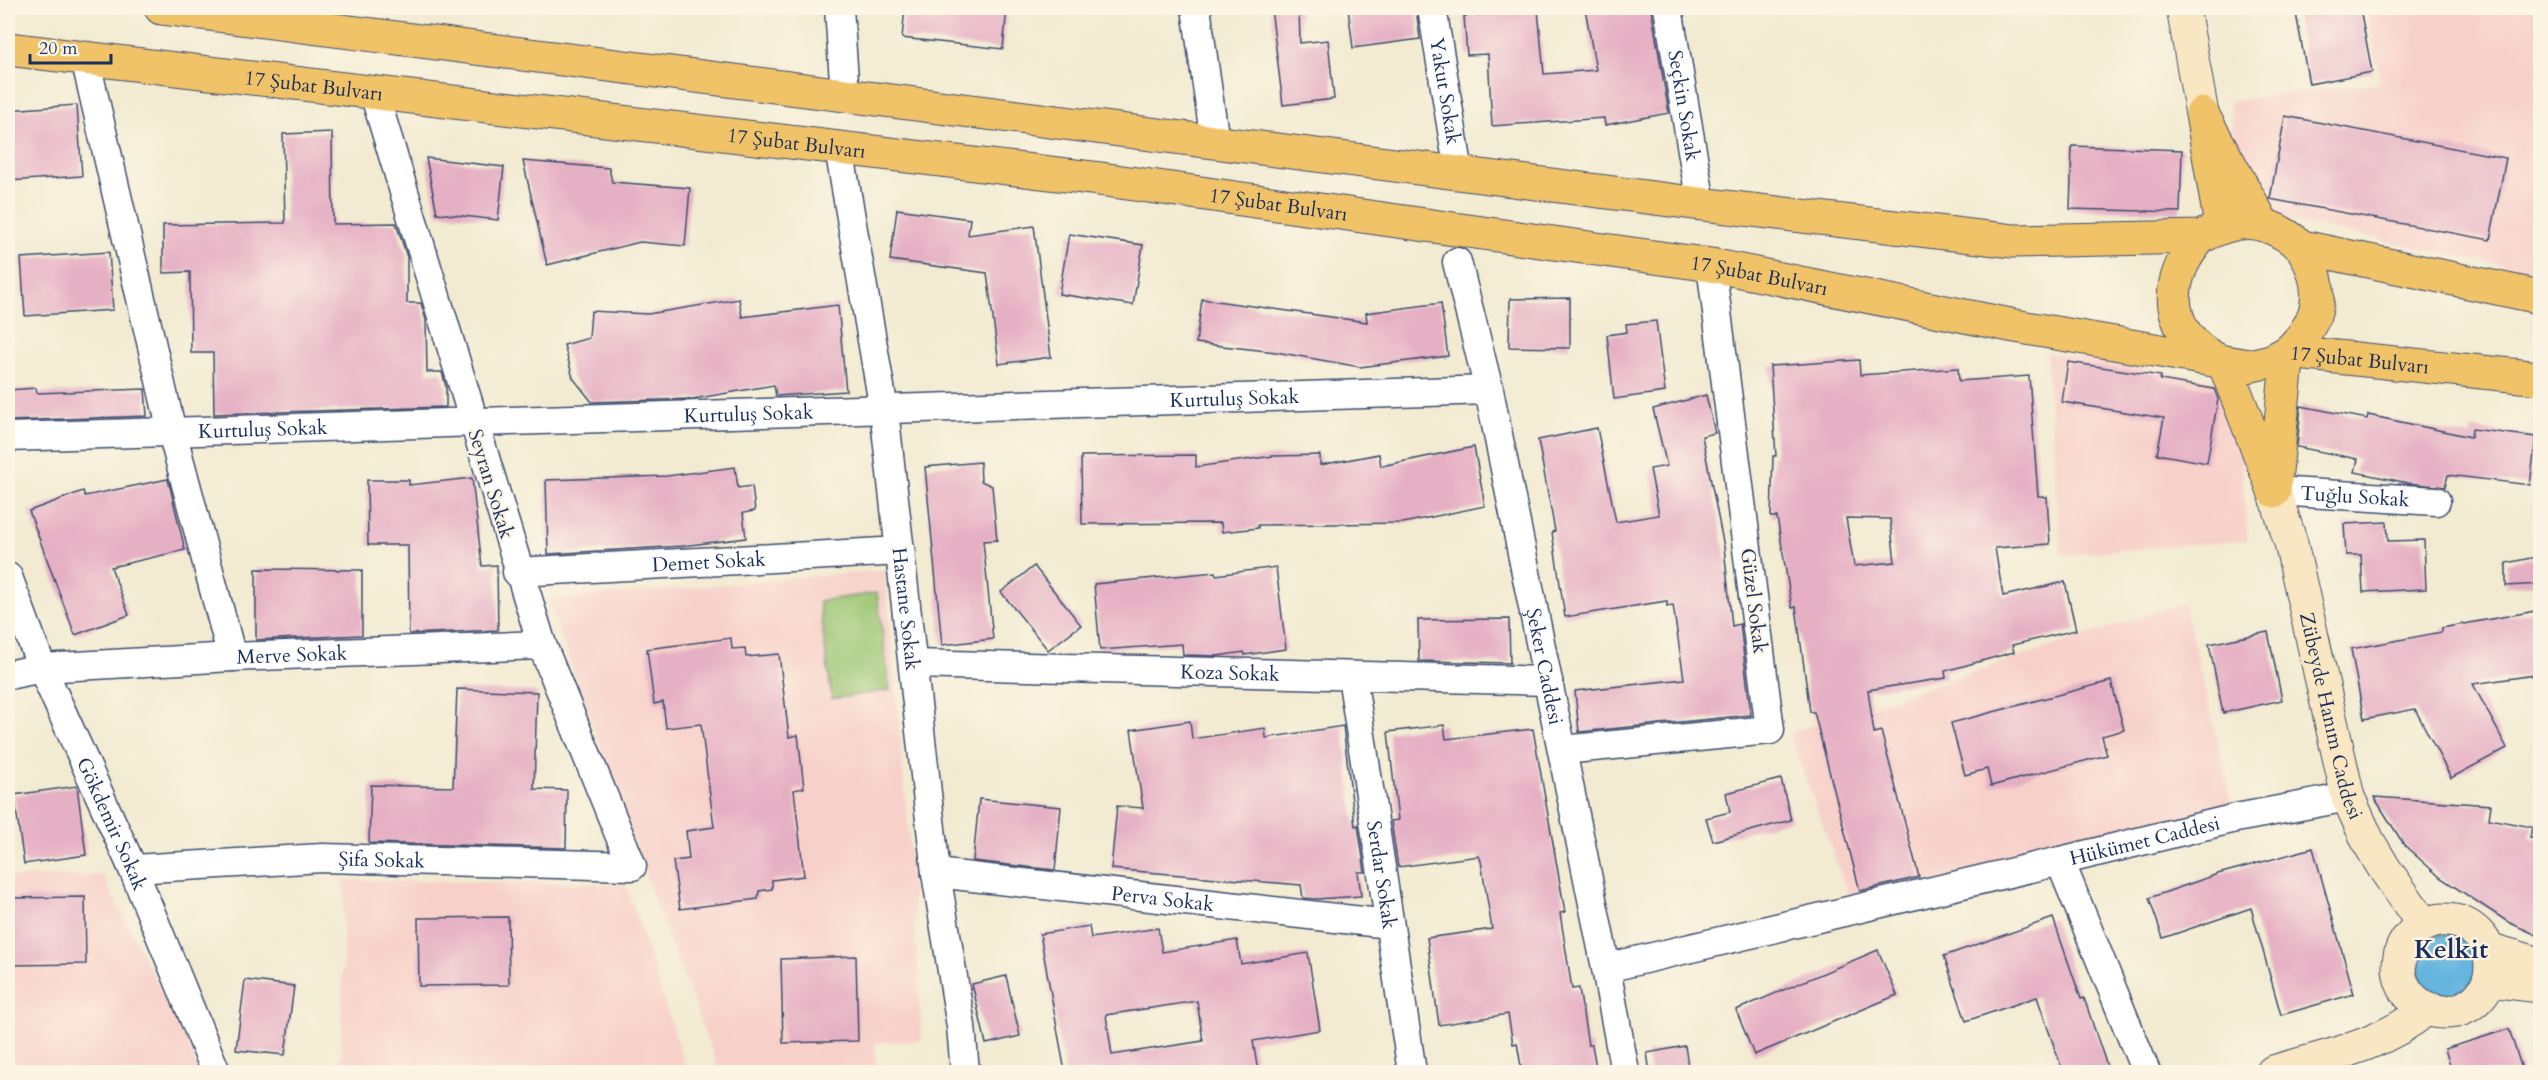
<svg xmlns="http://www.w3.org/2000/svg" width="2548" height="1080" viewBox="0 0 2548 1080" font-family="Cardo,serif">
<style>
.built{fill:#f7d0c9}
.green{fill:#9ac471;stroke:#5a7a68;stroke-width:1.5}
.water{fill:#65b5df;stroke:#40729e;stroke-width:1.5}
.building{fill:#e6b0c4;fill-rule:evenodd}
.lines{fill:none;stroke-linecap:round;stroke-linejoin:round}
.street-casing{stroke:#3b4b6f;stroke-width:31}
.secondary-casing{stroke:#3b4b6f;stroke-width:35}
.highway-casing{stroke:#3b4b6f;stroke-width:35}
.street{stroke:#fff;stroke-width:28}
.secondary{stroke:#f9e7c3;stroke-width:33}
.highway{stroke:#f1c369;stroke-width:33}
.labels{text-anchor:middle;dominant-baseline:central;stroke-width:4.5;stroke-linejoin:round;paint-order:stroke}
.street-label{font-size:20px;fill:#1b2f5e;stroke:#fcf5e5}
.district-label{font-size:26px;font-weight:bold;fill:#1b2f5e;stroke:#fcf5e5}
</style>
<rect width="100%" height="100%" fill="#fcf5e5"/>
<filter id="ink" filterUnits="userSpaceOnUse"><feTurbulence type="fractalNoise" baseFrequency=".0167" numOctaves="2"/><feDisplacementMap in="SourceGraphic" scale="12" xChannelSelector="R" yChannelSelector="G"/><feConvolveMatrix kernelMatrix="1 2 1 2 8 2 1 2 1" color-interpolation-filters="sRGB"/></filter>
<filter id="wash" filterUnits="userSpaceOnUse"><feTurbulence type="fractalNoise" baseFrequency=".008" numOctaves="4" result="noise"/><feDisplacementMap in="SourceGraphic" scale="24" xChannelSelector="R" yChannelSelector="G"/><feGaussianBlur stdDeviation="1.35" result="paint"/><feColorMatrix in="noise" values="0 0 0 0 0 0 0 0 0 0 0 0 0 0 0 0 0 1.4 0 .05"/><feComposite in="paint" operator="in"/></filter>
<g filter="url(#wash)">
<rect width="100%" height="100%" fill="#f2ebd1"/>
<g class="built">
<polygon points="2367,8 2540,8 2540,273 2274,217 2233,138 2230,101 2380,83"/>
<polygon points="2046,352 2225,382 2237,398 2248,540 2061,555"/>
<polygon points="885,570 910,849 922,1040 875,1043 876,1072 720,1072 665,929 548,600"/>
<polygon points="2184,603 2236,818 1854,910 1789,733"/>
<polygon points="102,875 202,1072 8,1072 8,877"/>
<polygon points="344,880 626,884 687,1072 341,1072"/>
</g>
<g class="green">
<polygon points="877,593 890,690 832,699 819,601"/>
<path d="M 2439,920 C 2457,921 2483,927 2488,948 C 2490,954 2486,965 2485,971 C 2484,978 2485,989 2482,994 C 2468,1018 2436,1014 2416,1002 C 2394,989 2393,947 2414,933 C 2421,927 2431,924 2439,920 Z"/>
</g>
<circle class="water" cx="2447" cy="964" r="30"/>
<g id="blocks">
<g class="building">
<polygon points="905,8 1007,8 1003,49 902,38"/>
<polygon points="1271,8 1299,8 1300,43 1328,40 1334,99 1283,105"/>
<polygon points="1348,8 1416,8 1420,39 1353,48"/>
<polygon points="1585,8 1651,8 1669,113 1605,125 1604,118 1492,126 1488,54 1467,55 1464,16 1538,10 1544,74 1596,70"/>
<polygon points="2295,8 2360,8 2372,72 2309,84"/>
<polygon points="77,105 82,176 8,181 8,110"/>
<polygon points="2285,116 2506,158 2490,240 2270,199"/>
<polygon points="332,132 333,224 396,223 407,257 407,303 421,303 426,320 427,372 442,372 446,387 446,407 214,414 213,353 191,353 190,272 163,273 163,225 285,223 283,134"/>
<polygon points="2072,146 2182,150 2180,212 2070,209"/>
<polygon points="426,158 504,167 498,220 437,213"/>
<polygon points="523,161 609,168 612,182 690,188 685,246 640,242 547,265"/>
<polygon points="897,209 970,219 968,235 1034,226 1051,357 999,364 987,273 890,260"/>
<polygon points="1069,234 1143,245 1133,305 1059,294"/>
<polygon points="109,252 113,310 25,316 21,258"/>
<polygon points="1570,298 1570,348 1509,347 1510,299"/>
<polygon points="739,299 742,317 838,305 846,391 776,396 774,385 693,399 592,402 573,378 564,345 589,338 591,311 648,314"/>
<polygon points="1202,299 1367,322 1366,313 1441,303 1448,356 1360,367 1276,352 1196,343"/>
<polygon points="1656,321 1665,392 1614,399 1607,335 1627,332 1626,324"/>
<path d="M 1859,360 L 1860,375 L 1958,368 L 1959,381 L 2029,376 L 2038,496 L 2047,497 L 2050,544 L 1995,548 L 2003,596 L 2065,582 L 2076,630 L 2012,645 L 2014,652 L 1945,671 L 1946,678 L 1868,690 L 1874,733 L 1881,731 L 1919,877 L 1860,891 L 1814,712 L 1810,712 L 1796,607 L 1792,608 L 1777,517 L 1771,517 L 1773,456 L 1776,456 L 1770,366 ZM 1846,518 L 1890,519 L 1895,562 L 1854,566 Z"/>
<polygon points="2068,362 2161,376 2160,380 2214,389 2218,399 2207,463 2157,454 2164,418 2062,402"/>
<polygon points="36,388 37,393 145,389 147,416 8,421 8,390"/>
<polygon points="1706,395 1715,433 1702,436 1724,547 1732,626 1740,624 1751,715 1579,732 1575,691 1684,679 1673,605 1667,606 1667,601 1565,617 1552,532 1555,531 1538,440 1597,428 1616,522 1659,515 1650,469 1667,466 1653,409"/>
<polygon points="2301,406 2367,419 2368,415 2471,437 2472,429 2536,437 2530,485 2448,475 2445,487 2408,483 2355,472 2358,459 2297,447"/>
<polygon points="1474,447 1485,506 1403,523 1258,525 1258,528 1222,532 1221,523 1082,524 1081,456 1196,455 1196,467 1273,456 1320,455 1320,465 1379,454 1381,466"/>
<polygon points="980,462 981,481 992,486 997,540 983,541 993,639 942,645 925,467"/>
<polygon points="735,467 738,488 752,486 755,511 743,513 746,538 682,546 548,554 546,480 667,476"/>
<polygon points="472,478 482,566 497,565 498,630 409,634 408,545 368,545 367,480 409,480 409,485"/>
<polygon points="168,479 185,550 111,567 129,615 75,635 29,511 83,491 85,496"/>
<polygon points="2387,522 2388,541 2424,540 2426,589 2363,592 2361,555 2346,555 2344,524"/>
<polygon points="2541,556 2541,584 2506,586 2506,563"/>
<polygon points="1034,566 1081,625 1048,650 1001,592"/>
<polygon points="1276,567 1286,649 1245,655 1244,652 1217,656 1183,655 1182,644 1100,650 1094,584 1215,572 1216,575"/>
<polygon points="256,569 362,570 362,635 256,640"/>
<polygon points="2541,610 2541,674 2473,684 2507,748 2451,778 2415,709 2364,719 2351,649 2442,632 2442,628"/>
<polygon points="1509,619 1510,663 1419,661 1418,620"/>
<polygon points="2268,632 2282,700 2223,713 2209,644"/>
<polygon points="731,638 732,649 745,648 746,657 779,654 789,737 798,735 804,788 794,790 804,876 772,880 772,889 759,891 758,899 680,909 673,861 689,859 686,831 714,827 701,724 666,728 663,702 654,704 647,649"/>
<polygon points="2111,681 2124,730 2102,736 2107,755 1991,786 1987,769 1965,775 1951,723"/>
<polygon points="457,689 537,692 534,789 567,790 566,848 369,843 371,785 453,787"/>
<polygon points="1190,721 1192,739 1265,728 1266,738 1343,726 1355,826 1358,825 1365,872 1358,872 1361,896 1317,899 1303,898 1301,885 1111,869 1117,806 1143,808 1131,730"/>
<polygon points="1444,725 1446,739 1533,729 1565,912 1560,913 1572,989 1579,988 1588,1045 1592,1045 1597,1072 1522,1072 1517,1043 1513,1044 1508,1014 1439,1025 1427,938 1492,929 1481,861 1479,856 1398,867 1391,821 1398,820 1388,732"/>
<polygon points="1781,779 1791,820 1713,841 1706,818 1730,812 1726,793"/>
<polygon points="77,786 86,855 24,864 14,795"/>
<polygon points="2374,797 2491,805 2489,819 2532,827 2530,838 2541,839 2541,937 2508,922 2441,878 2404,845"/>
<polygon points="979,799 1061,807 1055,870 973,861"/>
<polygon points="2313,848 2354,994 2281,1015 2251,908 2163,938 2149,898 2218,874"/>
<polygon points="85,897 86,964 8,965 8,898"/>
<polygon points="508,917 509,985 419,986 418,918"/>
<polygon points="2053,918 2081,999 2084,998 2109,1072 2063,1072 2037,997 1966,1021 1944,956"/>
<path d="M 1089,926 L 1091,938 L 1158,928 L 1162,952 L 1237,940 L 1241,964 L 1308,953 L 1320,1030 L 1253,1041 L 1258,1072 L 1065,1072 L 1040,934 ZM 1197,1001 L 1203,1041 L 1112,1055 L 1106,1015 Z"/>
<polygon points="1878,950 1897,995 1754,1055 1736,1010"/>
<polygon points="856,956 858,1041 783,1043 781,959"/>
<polygon points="1006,976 1020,1036 986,1044 972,984"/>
<polygon points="245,980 294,986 285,1055 236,1050"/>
<polygon points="2509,1029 2523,1072 2452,1072 2445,1049"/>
<polygon points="1685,1046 1689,1072 1650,1072 1647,1053"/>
</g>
</g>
</g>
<g filter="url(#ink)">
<use href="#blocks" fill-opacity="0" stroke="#3b4b6f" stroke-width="1.5"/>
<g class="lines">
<g class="street-casing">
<g id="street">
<polyline points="839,8 845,95"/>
<polyline points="1196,8 1215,142"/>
<path id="s1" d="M 1432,8 L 1459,173"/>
<path id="s2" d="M 1668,8 L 1701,204"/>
<polyline points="85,58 172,432 232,657"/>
<path id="s3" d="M 839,148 L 884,410 L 936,873 L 961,1026 L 965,1072"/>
<path id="s4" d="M 1457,262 L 1489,390 L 1606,968 L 1625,1072"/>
<path id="s5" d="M 8,437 L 1489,390"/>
<path id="s6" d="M 2274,491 L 2436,501"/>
<path id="s7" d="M 517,572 L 901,551"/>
<path id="s8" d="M 8,577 L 42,668 L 133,869 L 216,1072"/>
<path id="s9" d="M 914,664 L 1548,681"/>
<path id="s10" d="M 8,675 L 42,668 L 232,657 L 542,645"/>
<path id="s11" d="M 1352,676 L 1412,1072"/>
<polyline points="1562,750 1770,730 1711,265"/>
<path id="s12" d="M 133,869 L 322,858 L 632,866 L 542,645 L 374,93"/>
<path id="s13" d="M 936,873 L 1389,924"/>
<polyline points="1606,968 2060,861"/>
<path id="s14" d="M 2146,1072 L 2060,861 L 2236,818 L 2348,797"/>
</g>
</g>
<g class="secondary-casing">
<g id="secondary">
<polyline points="2183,8 2202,114"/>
<path id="s15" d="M 2274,491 L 2291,543 L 2348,797 L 2368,841 L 2384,868 L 2424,925"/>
<circle cx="2445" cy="966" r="46"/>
<polyline points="2488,949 2540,964"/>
<polyline points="2490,980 2540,986"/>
<path d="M 2273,1072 C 2327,1056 2383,1046 2426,1009"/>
</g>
</g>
<g class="highway-casing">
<g id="highway">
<path d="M 161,8 L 1701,204 L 2013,241 L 2201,237 C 2241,215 2267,218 2302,247 L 2540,297"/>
<path id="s16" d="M 8,49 L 1100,179 L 1454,229 L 1711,265 L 2015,326 L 2248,366 L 2271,361 L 2288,352 L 2540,378"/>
<polyline points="2221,226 2202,114 2263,224"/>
<path d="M 2201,237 C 2160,282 2165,338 2224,363 L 2274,491 L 2288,352 C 2323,319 2326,287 2302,247"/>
</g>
</g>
<use href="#street" class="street"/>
<use href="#secondary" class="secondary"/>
<use href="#highway" class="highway"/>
</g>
</g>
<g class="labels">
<g class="street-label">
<text stroke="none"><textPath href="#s16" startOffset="308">17 Şubat Bulvarı</textPath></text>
<text stroke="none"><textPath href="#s1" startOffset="84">Yakut Sokak</textPath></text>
<text stroke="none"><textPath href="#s2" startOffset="99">Seçkin Sokak</textPath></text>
<text stroke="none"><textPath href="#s16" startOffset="794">17 Şubat Bulvarı</textPath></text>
<text stroke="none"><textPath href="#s16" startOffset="1280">17 Şubat Bulvarı</textPath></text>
<text stroke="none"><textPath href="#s16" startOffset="1766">17 Şubat Bulvarı</textPath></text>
<text stroke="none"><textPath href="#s16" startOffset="2378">17 Şubat Bulvarı</textPath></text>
<text stroke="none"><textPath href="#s5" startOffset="1227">Kurtuluş Sokak</textPath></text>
<text stroke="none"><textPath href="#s5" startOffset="741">Kurtuluş Sokak</textPath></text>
<text stroke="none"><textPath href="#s5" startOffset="255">Kurtuluş Sokak</textPath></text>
<text transform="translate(491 484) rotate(73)">Seyran Sokak</text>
<text stroke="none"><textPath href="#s6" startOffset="81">Tuğlu Sokak</textPath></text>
<text stroke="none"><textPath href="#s7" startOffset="192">Demet Sokak</textPath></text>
<text transform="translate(1754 601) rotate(83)">Güzel Sokak</text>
<text stroke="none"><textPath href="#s3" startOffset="466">Hastane Sokak</textPath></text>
<text stroke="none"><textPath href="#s10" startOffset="285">Merve Sokak</textPath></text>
<text stroke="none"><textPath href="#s4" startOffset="414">Şeker Caddesi</textPath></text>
<text stroke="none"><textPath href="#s9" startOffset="316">Koza Sokak</textPath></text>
<text stroke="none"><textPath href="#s15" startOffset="232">Zübeyde Hanım Caddesi</textPath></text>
<text stroke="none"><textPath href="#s8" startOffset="268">Gökdemir Sokak</textPath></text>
<text stroke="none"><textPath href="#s14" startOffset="315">Hükümet Caddesi</textPath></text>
<text stroke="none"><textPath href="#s12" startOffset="249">Şifa Sokak</textPath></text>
<text stroke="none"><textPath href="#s11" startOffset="201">Serdar Sokak</textPath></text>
<text stroke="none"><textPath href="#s13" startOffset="228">Perva Sokak</textPath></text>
</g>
<g class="district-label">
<text x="2451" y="949">Kelkit</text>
</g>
</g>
<rect width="2548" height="1080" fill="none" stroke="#fcf5e5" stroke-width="30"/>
<path d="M30 54v9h81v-9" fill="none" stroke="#1b2f5e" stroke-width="3"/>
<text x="39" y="54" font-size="18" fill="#1b2f5e" stroke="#fcf5e5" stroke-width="4.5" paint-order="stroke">20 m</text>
</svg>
